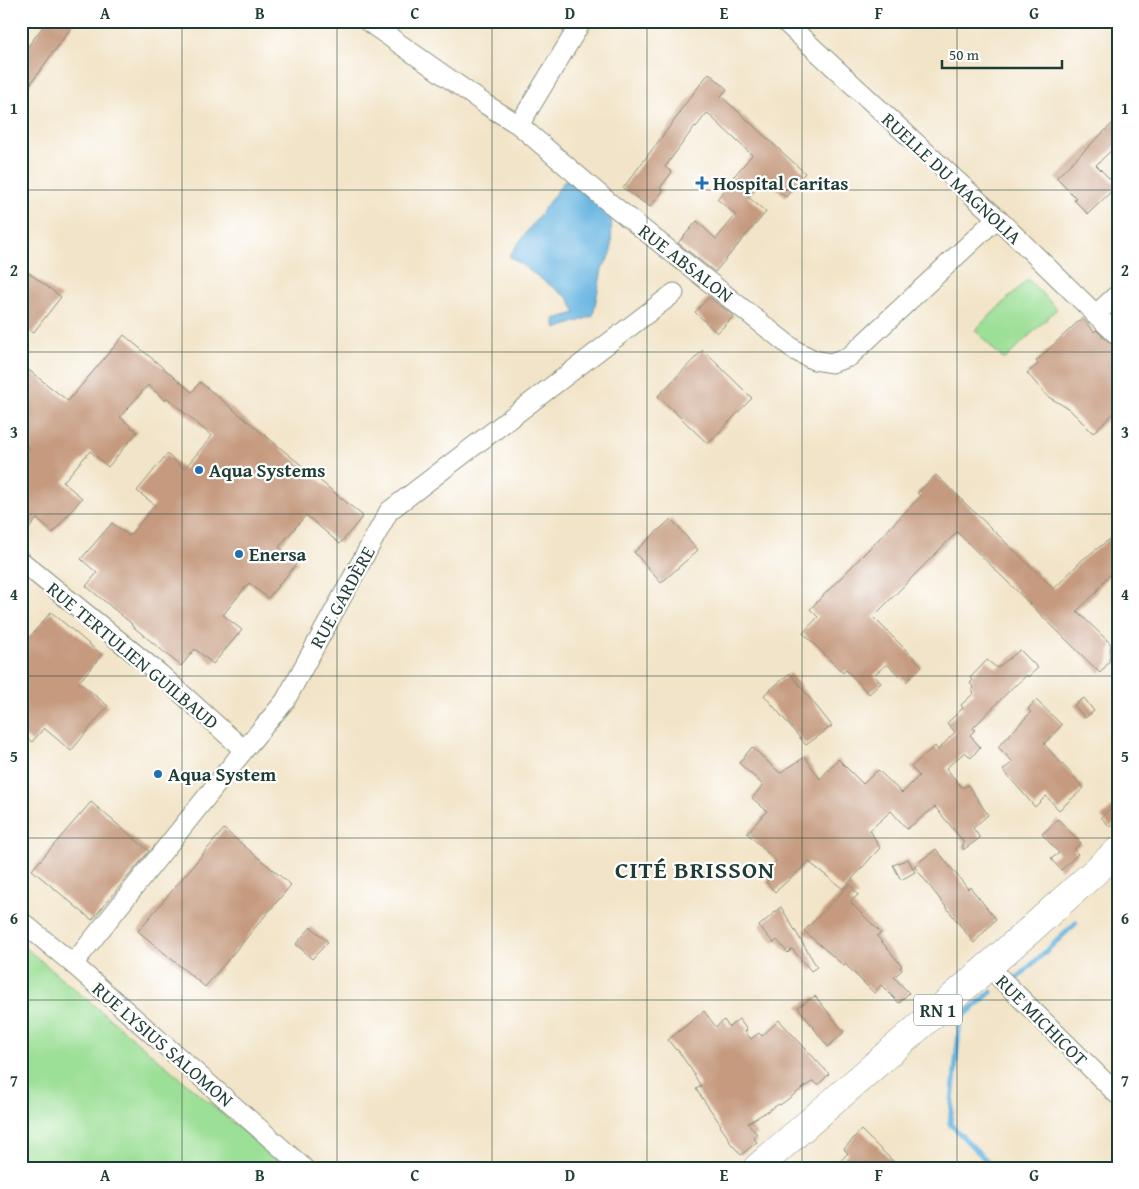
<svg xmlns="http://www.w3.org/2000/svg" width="1139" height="1189" viewBox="0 0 1139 1189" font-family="'Gentium Book Plus',serif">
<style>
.green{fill:#9cdf96;stroke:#5e8e65}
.water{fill:#67b5e1;stroke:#43798a}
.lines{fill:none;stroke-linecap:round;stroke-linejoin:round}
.stream{stroke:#67b5e1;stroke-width:5}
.building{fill:#c59a7e}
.street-casing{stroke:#88907e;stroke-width:21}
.primary-casing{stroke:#88907e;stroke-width:29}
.street{stroke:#fff;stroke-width:19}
.primary{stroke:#fff;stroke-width:28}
.grid{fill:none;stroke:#1f3d34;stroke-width:1;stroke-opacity:0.55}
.poi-dot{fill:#1f6fb2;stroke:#fff;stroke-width:2}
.labels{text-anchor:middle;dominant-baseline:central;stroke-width:4.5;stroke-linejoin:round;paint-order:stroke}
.shield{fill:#fff;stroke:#627771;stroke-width:1}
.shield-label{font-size:18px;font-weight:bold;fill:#1f3d34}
.street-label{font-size:19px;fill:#1f3d34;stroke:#fff}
.poi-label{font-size:19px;font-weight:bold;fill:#1f3d34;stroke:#fff;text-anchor:start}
.district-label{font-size:24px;font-weight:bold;letter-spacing:1px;fill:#1f3d34;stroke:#fff}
.neatline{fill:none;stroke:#1f3d34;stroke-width:2}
.grid-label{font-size:16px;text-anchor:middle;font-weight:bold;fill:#1f3d34}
</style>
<rect width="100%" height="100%" fill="#fff"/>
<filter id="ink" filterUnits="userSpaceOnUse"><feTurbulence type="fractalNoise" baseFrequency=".02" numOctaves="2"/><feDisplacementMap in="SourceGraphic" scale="10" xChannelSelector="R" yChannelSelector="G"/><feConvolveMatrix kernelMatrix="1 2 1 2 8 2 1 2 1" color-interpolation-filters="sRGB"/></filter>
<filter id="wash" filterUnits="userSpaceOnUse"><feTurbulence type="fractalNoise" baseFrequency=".0096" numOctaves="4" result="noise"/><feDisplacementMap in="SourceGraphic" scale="20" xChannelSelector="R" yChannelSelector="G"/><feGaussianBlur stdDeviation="1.12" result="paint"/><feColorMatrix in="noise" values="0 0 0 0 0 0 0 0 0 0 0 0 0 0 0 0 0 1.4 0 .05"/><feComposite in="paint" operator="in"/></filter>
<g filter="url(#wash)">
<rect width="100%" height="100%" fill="#f2e4c8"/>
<g class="green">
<polygon points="1028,279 1057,309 1004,360 975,330"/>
<polygon points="21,944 287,1168 21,1168"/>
</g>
<polygon class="water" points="566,179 612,207 611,254 602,269 593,316 556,329 554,319 576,313 568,298 509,256"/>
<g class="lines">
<g class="stream">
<polyline points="1011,984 1076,923"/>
<polyline points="991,992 960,1019 950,1124 994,1168"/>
</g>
</g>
<g id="blocks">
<g class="building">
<polygon points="47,21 76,21 21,97 21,56"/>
<polygon points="709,73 727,89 721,96 805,173 786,197 764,178 748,197 766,212 715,272 678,243 697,221 716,239 736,215 717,199 731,183 729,182 752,155 707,113 696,127 695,126 665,167 672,172 660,188 663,191 650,207 623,188 680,113 679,112"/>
<polygon points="1118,118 1118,144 1096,165 1117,186 1088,214 1074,200 1076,198 1056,178"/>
<polygon points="21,267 61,297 33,333 21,324"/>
<polygon points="709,297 734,316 717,333 695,312"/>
<polygon points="1082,318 1094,332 1096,330 1111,344 1118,347 1118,409 1093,433 1069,409 1047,396 1027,373 1038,364 1036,361"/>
<polygon points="124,335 192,392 200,382 363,516 340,544 306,515 279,547 298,562 268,598 249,583 223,615 242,630 213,664 195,649 181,666 131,625 132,624 86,586 97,573 81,559 112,523 129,536 155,505 137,491 167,454 184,469 212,436 167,398 165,400 148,385 120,417 137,432 108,467 90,451 63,482 82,498 53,533 37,519 21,538 21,458 30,448 21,441 21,364 68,401"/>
<polygon points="703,350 752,398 708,444 658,396"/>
<polygon points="936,475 1054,589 1082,560 1118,533 1118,566 1103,582 1095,594 1077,611 1111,644 1109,662 1100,673 957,532 873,617 922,666 906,682 887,664 874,675 881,683 869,694 846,670 843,673 803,633 818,617 810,609 921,496 917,493"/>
<polygon points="671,519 698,550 661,583 634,552"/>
<polygon points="51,612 102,655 79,682 108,706 71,751 44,728 32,742 21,733 21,633 28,639"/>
<polygon points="1020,650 1038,668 1028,677 1027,675 1016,685 1015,685 973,728 975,730 970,735 980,747 971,758 965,752 946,768 962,788 968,785 988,815 973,828 980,838 963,850 963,841 935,807 907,829 891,811 870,830 880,848 843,889 809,862 775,892 766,882 769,880 762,872 776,861 747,833 767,811 752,798 763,785 739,763 752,747 780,773 805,757 820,779 838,759 863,784 878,770 902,793 919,776 911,767 935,746 938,750 955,732 947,723 963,708 961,705 974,693 971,690 974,688 970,683 973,680 970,678 987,660 997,668"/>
<polygon points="790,673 832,726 806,745 764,695"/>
<polygon points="1084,698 1094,711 1085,718 1074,705"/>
<polygon points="1036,700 1062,725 1044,744 1084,788 1059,810 1046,796 1035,807 1003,770 1013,762 998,747 1031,712 1028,709"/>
<polygon points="91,802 149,851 92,920 32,870"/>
<polygon points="1118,802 1118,820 1110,827 1101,817"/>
<polygon points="1058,819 1081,843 1074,850 1078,854 1061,870 1051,859 1059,853 1042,834"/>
<polygon points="224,829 291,885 205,987 138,931"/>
<polygon points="936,849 968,889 970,887 996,919 974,943 914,866"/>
<polygon points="908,859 915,872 901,880 893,865"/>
<polygon points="850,884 858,895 850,902 881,933 877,936 902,966 900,967 902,970 894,977 909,993 899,1003 881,985 874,993 845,964 844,966 804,931"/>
<polygon points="781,907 817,967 811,971 792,949 788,953 777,940 774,943 759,926"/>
<polygon points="311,927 328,942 312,959 296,944"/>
<polygon points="815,996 844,1032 828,1047 798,1007"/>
<polygon points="704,1011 716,1027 724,1020 729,1027 739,1019 747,1030 745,1032 751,1039 759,1033 762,1036 779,1020 829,1074 818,1085 813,1081 780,1105 779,1104 748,1123 757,1134 753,1137 757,1142 741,1155 729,1141 730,1140 720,1126 721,1125 696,1089 701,1086 694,1075 695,1075 677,1049 676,1050 668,1040"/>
<polygon points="861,1130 900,1168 834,1168 848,1153 844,1149"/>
</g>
</g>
</g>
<g filter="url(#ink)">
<use href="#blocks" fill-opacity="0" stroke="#88907e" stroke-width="1"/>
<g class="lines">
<g class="street-casing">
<g id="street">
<polyline points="367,21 485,104 519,125 606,200 796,351 814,360 831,363 849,357 997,218"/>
<polyline points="784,21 997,218 1118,336"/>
<polyline points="519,125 582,21"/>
<polyline points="1095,315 1118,294"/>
<polyline points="21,561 160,674 244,750"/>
<polyline points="21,921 73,964 304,1168"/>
<polyline points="73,964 244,750 285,701 389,511 674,293"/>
<polyline points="988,966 1118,1095"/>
</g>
</g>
<g class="primary-casing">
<polyline id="primary" points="757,1168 1030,930 1118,851"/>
</g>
<use href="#street" class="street"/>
<use href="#primary" class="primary"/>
</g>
</g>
<path class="grid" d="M 182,21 L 182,1168M 337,21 L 337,1168M 492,21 L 492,1168M 647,21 L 647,1168M 802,21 L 802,1168M 957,21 L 957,1168M 21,190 L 1118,190M 21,352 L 1118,352M 21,514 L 1118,514M 21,676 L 1118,676M 21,838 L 1118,838M 21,1000 L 1118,1000"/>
<g class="poi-dot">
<path d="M699.5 175.5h5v5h5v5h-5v5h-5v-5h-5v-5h5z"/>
<circle cx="199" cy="470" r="5"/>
<circle cx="239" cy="554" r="5"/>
<circle cx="158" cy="774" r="5"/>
</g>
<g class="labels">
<rect class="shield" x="914" y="994.5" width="48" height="31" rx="4"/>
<g class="shield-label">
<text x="938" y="1010">RN 1</text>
</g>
<g class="street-label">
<text transform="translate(952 178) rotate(43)">RUELLE DU MAGNOLIA</text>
<text transform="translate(686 263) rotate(38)">RUE ABSALON</text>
<text transform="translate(342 597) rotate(-61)">RUE GARDÈRE</text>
<text transform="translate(133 655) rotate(40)">RUE TERTULIEN GUILBAUD</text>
<text transform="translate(1042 1020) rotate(45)">RUE MICHICOT</text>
<text transform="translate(163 1044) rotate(41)">RUE LYSIUS SALOMON</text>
</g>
<g class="poi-label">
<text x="713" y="183">Hospital Caritas</text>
<text x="209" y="470">Aqua Systems</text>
<text x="249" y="554">Enersa</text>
<text x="168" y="774">Aqua System</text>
</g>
<g class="district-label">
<text x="695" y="869">CITÉ BRISSON</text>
</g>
</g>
<rect width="1139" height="1189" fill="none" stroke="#fff" stroke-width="55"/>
<path d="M942 60v8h120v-8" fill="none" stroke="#1f3d34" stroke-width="2.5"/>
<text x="949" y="60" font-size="15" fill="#1f3d34" stroke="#ffffff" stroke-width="4" paint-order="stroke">50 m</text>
<rect x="28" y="28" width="1084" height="1134" class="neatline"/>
<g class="grid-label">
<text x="105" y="19">A</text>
<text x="260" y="19">B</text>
<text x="415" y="19">C</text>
<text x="570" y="19">D</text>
<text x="724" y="19">E</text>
<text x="879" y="19">F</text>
<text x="1034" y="19">G</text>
<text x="14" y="114">1</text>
<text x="1125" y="114">1</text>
<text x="14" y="276">2</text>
<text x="1125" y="276">2</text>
<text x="14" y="438">3</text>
<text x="1125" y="438">3</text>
<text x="14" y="600">4</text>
<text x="1125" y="600">4</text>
<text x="14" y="762">5</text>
<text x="1125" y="762">5</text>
<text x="14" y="924">6</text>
<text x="1125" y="924">6</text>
<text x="14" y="1086">7</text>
<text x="1125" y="1086">7</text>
<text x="105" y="1181">A</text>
<text x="260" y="1181">B</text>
<text x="415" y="1181">C</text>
<text x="570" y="1181">D</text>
<text x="724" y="1181">E</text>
<text x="879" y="1181">F</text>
<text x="1034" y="1181">G</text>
</g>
</svg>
